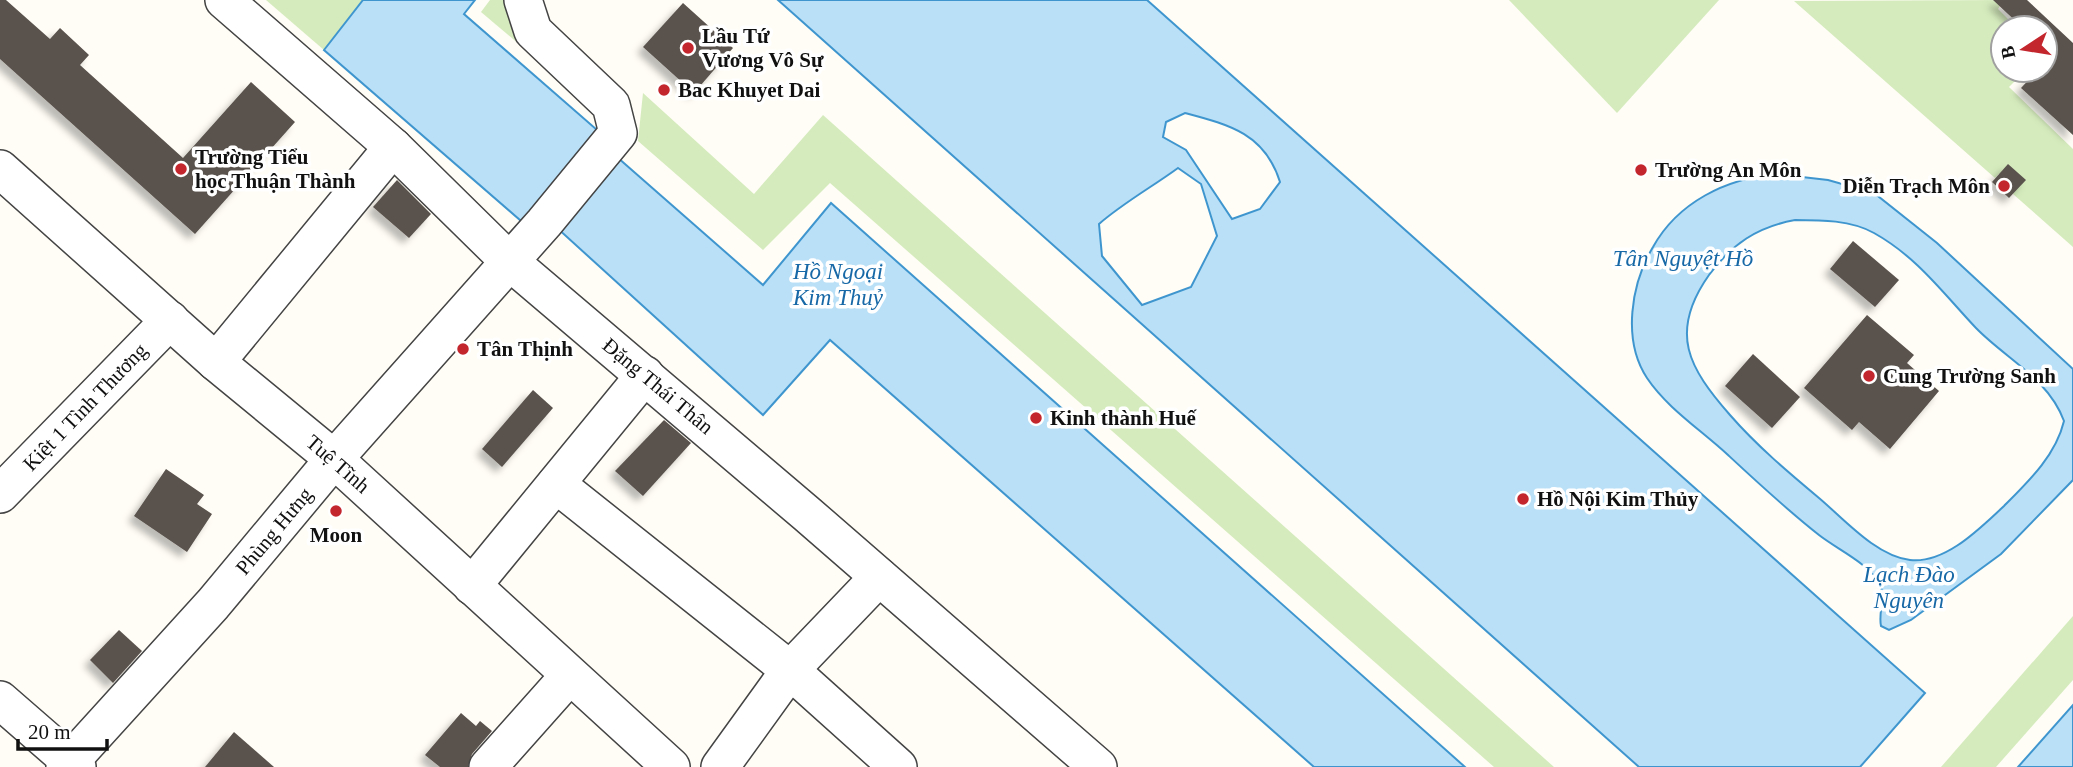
<svg xmlns="http://www.w3.org/2000/svg" width="2073" height="767" viewBox="0 0 2073 767" font-family="Georgia,serif">
<style>
.green{fill:#d5ebbd}
.water{fill:#b9e0f7;stroke:#3f96cf;stroke-width:2;fill-rule:evenodd}
.building{fill:#5a524d;filter:url(#shadow)}
.lines{fill:none;stroke-linecap:round;stroke-linejoin:round}
.minor-casing{stroke:#444;stroke-width:40}
.minor{stroke:#fff;stroke-width:37}
.poi-dot{fill:#c4262e;stroke:#fff;stroke-width:2.5}
.labels{text-anchor:middle;dominant-baseline:central;stroke-width:7;stroke-linejoin:round;paint-order:stroke}
.poi-label{font-size:21px;font-weight:bold;fill:#111;stroke:#fff;text-anchor:start}
.street-label{font-size:21px;fill:#111;stroke:#fff}
.water-label{font-size:23px;font-style:italic;fill:#1768a6;stroke:#fff}
</style>
<defs>
<filter id="shadow"><feDropShadow dx="-6" dy="6" stdDeviation="3.5" flood-color="#0004"/></filter>
</defs>
<rect width="100%" height="100%" fill="#fffdf5"/>
<g class="green">
<polygon points="266,0 363,0 324,50"/>
<polygon points="490,0 514,0 597,110 481,12"/>
<polygon points="1509,0 1719,0 1617,113"/>
<polygon points="2004,0 1998,9 2017,28 2003,28 2003,70 2026,70 2009,87 2073,149 2073,247 2013,194 2016,190 1999,174 1995,178 1794,1"/>
<polygon points="643,93 754,194 823,115 1554,767 1494,767 830,183 763,250 638,141"/>
<polygon points="2073,616 2073,680 1996,767 1941,767"/>
</g>
<g class="water">
<polygon points="363,0 475,0 464,14 604,136 528,227 324,50"/>
<path d="M 778,0 L 1147,0 L 1925,693 L 1860,767 L 1639,767 ZM 1185,113 C 1230,125 1265,134 1280,182 L 1260,209 L 1232,219 L 1186,150 L 1163,137 L 1166,122 ZM 1178,168 L 1201,184 L 1217,236 L 1191,287 L 1142,305 L 1102,256 L 1099,224 C 1123,203 1152,187 1178,168 Z"/>
<polygon points="617,157 763,285 831,203 1465,767 1314,767 830,340 763,415 556,227"/>
<path d="M 1775,174 L 1828,180 L 1874,193 L 1937,243 L 2073,369 L 2073,480 L 2001,554 L 1911,620 L 1889,630 L 1881,626 C 1878,612 1886,598 1880,585 C 1869,563 1838,550 1819,535 C 1787,510 1757,482 1728,455 C 1701,430 1667,408 1647,378 C 1622,340 1631,284 1653,247 C 1678,202 1726,179 1775,174 ZM 1795,220 C 1821,220 1851,220 1874,233 C 1917,257 1943,293 1976,328 C 2006,359 2048,378 2064,421 C 2056,455 2029,481 2004,506 C 1981,527 1946,564 1910,560 C 1876,556 1844,519 1819,498 C 1788,472 1757,446 1730,415 C 1689,368 1668,333 1709,275 C 1732,244 1757,227 1795,220 Z"/>
<polygon points="2073,705 2073,767 2018,767"/>
</g>
<g class="building">
<polygon points="0,0 6,0 50,39 60,28 89,55 80,65 183,158 251,82 295,122 195,234 0,59"/>
<polygon points="1993,0 2027,0 2073,43 2073,135 2021,88 2038,70 2045,70 2045,28 2023,28"/>
<polygon points="683,3 733,48 694,93 643,47"/>
<polygon points="2008,164 2026,180 2009,198 1992,182"/>
<polygon points="397,180 431,214 409,238 373,207"/>
<polygon points="1853,241 1899,280 1875,307 1830,269"/>
<polygon points="1867,315 1914,355 1907,363 1939,391 1890,449 1859,422 1852,430 1804,388"/>
<polygon points="1753,354 1800,397 1772,428 1725,386"/>
<polygon points="533,390 553,408 502,467 482,449"/>
<polygon points="664,420 691,443 643,496 615,471"/>
<polygon points="166,469 204,495 197,504 212,514 187,552 134,516"/>
<polygon points="119,630 142,651 113,683 90,660"/>
<polygon points="461,713 476,726 480,721 492,731 472,754 468,767 440,767 425,755"/>
<polygon points="234,732 274,767 205,767"/>
</g>
<g class="lines">
<g class="minor-casing">
<g id="minor">
<polyline points="224,0 393,147 508,260 807,514 1098,767"/>
<polyline points="0,169 216,362 334,459 671,767"/>
<polyline points="216,362 393,147"/>
<polyline points="556,484 790,670 898,767"/>
<polyline points="0,494 170,320"/>
<polyline points="472,586 645,375"/>
<polyline points="0,700 77,767"/>
<polyline points="65,767 213,604 334,459 544,223 618,133 611,105 533,31 523,0"/>
<polyline points="488,767 569,676"/>
<polyline points="720,767 790,670 879,577"/>
</g>
</g>
<use href="#minor" class="minor"/>
</g>
<g class="poi-dot">
<circle cx="688" cy="48" r="7"/>
<circle cx="664" cy="90" r="7"/>
<circle cx="181" cy="169" r="7"/>
<circle cx="1641" cy="170" r="7"/>
<circle cx="2004" cy="186" r="7"/>
<circle cx="463" cy="349" r="7"/>
<circle cx="1869" cy="376" r="7"/>
<circle cx="1036" cy="418" r="7"/>
<circle cx="1523" cy="499" r="7"/>
<circle cx="336" cy="511" r="7"/>
</g>
<g class="labels">
<g class="poi-label">
<text x="702" y="36">Lầu Tứ<tspan x="702" dy="24">Vương Vô Sự</tspan></text>
<text x="678" y="90">Bac Khuyet Dai</text>
<text x="195" y="157">Trường Tiểu<tspan x="195" dy="24">học Thuận Thành</tspan></text>
<text x="1655" y="170">Trường An Môn</text>
<text x="1990" y="186" text-anchor="end">Diễn Trạch Môn</text>
<text x="477" y="349">Tân Thịnh</text>
<text x="1883" y="376">Cung Trường Sanh</text>
<text x="1050" y="418">Kinh thành Huế</text>
<text x="1537" y="499">Hồ Nội Kim Thủy</text>
<text x="336" y="535" text-anchor="middle">Moon</text>
</g>
<g class="street-label">
<text transform="translate(658 386) rotate(40)">Đặng Thái Thân</text>
<text transform="translate(85 407) rotate(-46)">Kiệt 1 Tình Thương</text>
<text transform="translate(338 464) rotate(41)">Tuệ Tĩnh</text>
<text transform="translate(274 531) rotate(-50)">Phùng Hưng</text>
</g>
<g class="water-label">
<text x="1683" y="258">Tân Nguyệt Hồ</text>
<text x="838" y="271">Hồ Ngoại<tspan x="838" dy="26">Kim Thuỷ</tspan></text>
<text x="1909" y="574">Lạch Đào<tspan x="1909" dy="26">Nguyên</tspan></text>
</g>
</g>
<g transform="translate(2024 49) rotate(258)"><circle r="33" fill="#ffffff" stroke="#a0a0a0" stroke-width="2"/>
<path d="M0-5L12 26L0 18L-12 26Z" fill="#c4262e"/>
<text y="-10" font-size="19" font-weight="bold" text-anchor="middle" fill="#111111">B</text>
</g>
<path d="M18 739v10h89v-10" fill="none" stroke="#111111" stroke-width="3.5"/>
<text x="28" y="739" font-size="21" fill="#111111" stroke="#ffffff" stroke-width="5" paint-order="stroke">20 m</text>
</svg>
